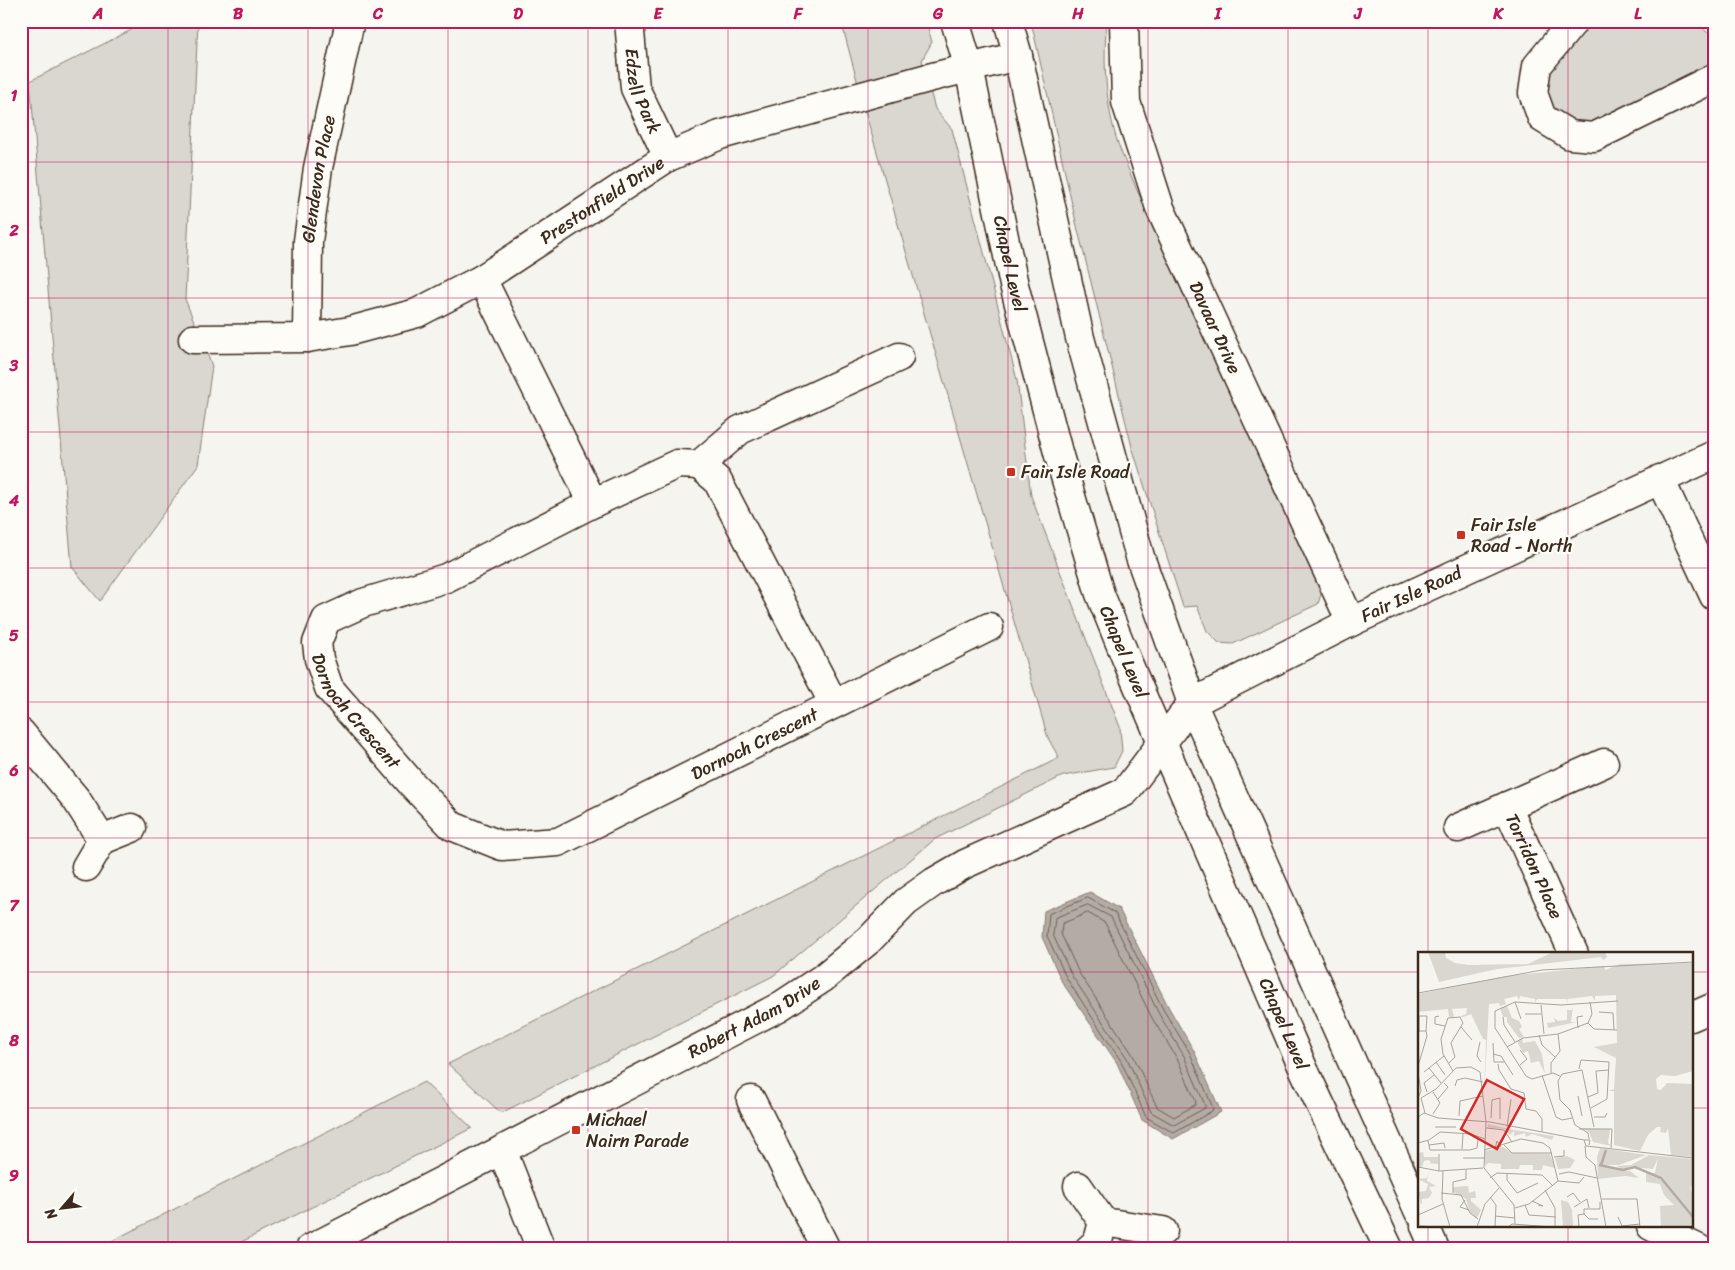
<svg xmlns="http://www.w3.org/2000/svg" width="1735" height="1270" viewBox="0 0 1735 1270" font-family="Sriracha,sans-serif">
<style>
.green{fill:#dad6d0;stroke:#8a8077}
.water{fill:#b4aca4;stroke:#84786e}
.lines{fill:none;stroke-linecap:round;stroke-linejoin:round}
.shore{stroke:#6b5e54;stroke-width:1}
.minor-casing{stroke:#3b2a1e;stroke-width:31}
.major-casing{stroke:#3b2a1e;stroke-width:31}
.minor{stroke:#fdfcf7;stroke-width:28}
.major{stroke:#fdfcf7;stroke-width:28}
.grid{fill:none;stroke:#c2185b;stroke-width:1;stroke-opacity:0.55}
.poi-dot{fill:#c8321e;stroke:#fdfcf7;stroke-width:2}
.labels{text-anchor:middle;dominant-baseline:central;stroke-width:4.5;stroke-linejoin:round;paint-order:stroke}
.street-label{font-size:18px;fill:#3b2a1e;stroke:#fdfcf7}
.poi-label{font-size:18px;fill:#3b2a1e;stroke:#fdfcf7;text-anchor:start}
.inset-river{fill:none;stroke:#b4aca4;stroke-width:2.5}
.inset-road{fill:none;stroke:#aba39b;stroke-width:1}
.view{fill:#d62828;fill-opacity:0.15;stroke:#d62828;stroke-width:2.5}
.inset-edge{fill:none;stroke:#3b2a1e;stroke-width:2.5}
.neatline{fill:none;stroke:#c2185b;stroke-width:2}
.grid-label{font-size:16px;text-anchor:middle;font-weight:bold;fill:#c2185b}
</style>
<rect width="100%" height="100%" fill="#f5f4ee"/>
<filter id="ink" filterUnits="userSpaceOnUse"><feTurbulence type="fractalNoise" baseFrequency=".02" numOctaves="2"/><feDisplacementMap in="SourceGraphic" scale="10" xChannelSelector="R" yChannelSelector="G"/><feConvolveMatrix kernelMatrix="1 2 1 2 8 2 1 2 1" color-interpolation-filters="sRGB"/></filter>
<g filter="url(#ink)">
<g class="green">
<polygon points="149,21 198,21 185,299 212,366 198,465 100,601 72,567 30,81"/>
<polygon points="841,21 926,21 932,42 922,60 935,109 952,129 1017,380 1031,496 1120,727 1122,751 1114,767 1063,776 935,839 773,976 501,1113 448,1064 1059,758 1048,738 869,125"/>
<path d="M 1031,21 L 1107,21 C 1103,57 1105,95 1114,130 C 1119,150 1129,169 1136,188 L 1320,581 L 1321,594 L 1318,604 L 1233,644 L 1219,643 L 1207,631 L 1197,606 L 1183,607 L 1132,447 L 1076,222 Z"/>
<path d="M 1591,21 L 1694,21 L 1714,38 L 1714,65 C 1686,78 1658,91 1630,104 C 1619,110 1607,118 1595,121 C 1584,124 1567,122 1559,114 C 1525,84 1571,45 1591,21 Z"/>
<polygon points="424,1082 472,1128 227,1249 96,1249"/>
</g>
<polygon class="water" points="1090,892 1119,909 1169,1008 1194,1051 1221,1112 1173,1139 1142,1120 1117,1063 1062,982 1042,937 1044,911"/>
<g class="lines">
<g class="shore">
<polygon points="1088,898 1115,913 1164,1011 1190,1053 1213,1108 1212,1111 1174,1133 1146,1117 1121,1061 1067,979 1047,936 1049,914"/>
<polygon points="1088,905 1111,917 1159,1014 1184,1056 1205,1105 1205,1108 1174,1125 1151,1112 1127,1058 1072,976 1053,935 1055,918"/>
<polygon points="1088,913 1105,923 1152,1018 1178,1060 1196,1102 1195,1105 1174,1117 1157,1107 1133,1055 1079,973 1061,934 1062,924"/>
</g>
<g class="minor-casing">
<g id="minor">
<path id="s1" d="M 629,21 L 635,88 L 668,157"/>
<path id="s2" d="M 1124,21 L 1126,102 L 1160,208 L 1351,622"/>
<polyline points="1574,21 1537,66 1533,93 1542,118 1570,135 1594,137 1714,78"/>
<polyline points="482,279 593,503"/>
<path id="s3" d="M 307,338 L 308,241 L 318,168 L 350,21"/>
<path id="s4" d="M 193,339 L 307,338 L 350,331 L 417,313 L 482,279 L 668,157 L 720,135 L 928,78 L 1018,56"/>
<path id="s5" d="M 899,357 L 740,430 L 699,465 L 677,464 L 593,503 L 446,578 L 363,603 L 326,620 L 317,643 L 319,659 L 329,688 L 412,784 L 452,826 L 502,846 L 558,842 L 989,627"/>
<polyline points="699,465 717,480 834,704"/>
<polyline points="1660,479 1714,596"/>
<polyline points="21,733 76,799 102,840 132,828"/>
<path id="s6" d="M 1507,806 L 1574,954"/>
<polyline points="1458,828 1604,763"/>
<polyline points="86,867 102,840"/>
<polyline points="1691,1017 1714,1007"/>
<polyline points="751,1100 826,1249"/>
<polyline points="502,1150 541,1249"/>
<polyline points="1078,1186 1103,1222 1098,1241 1089,1249"/>
<polyline points="1103,1222 1163,1231"/>
<polyline points="1651,1226 1699,1249"/>
<path id="s7" d="M 310,1249 L 779,1007 L 823,978 L 869,940 L 906,902 L 934,882 L 965,864 L 1125,792 L 1192,703 L 1351,622 L 1714,455"/>
</g>
</g>
<g class="major-casing">
<g id="major">
<path id="s8" d="M 955,21 L 969,68 L 1014,285 L 1059,456 L 1100,594 L 1128,663 L 1303,1068 L 1389,1249"/>
<polyline points="1008,21 1018,56 1080,338 1140,557 1192,703 1419,1212"/>
<polyline points="1425,1226 1435,1249"/>
</g>
</g>
<use href="#minor" class="minor"/>
<use href="#major" class="major"/>
</g>
</g>
<path class="grid" d="M 168,21 L 168,1249M 308,21 L 308,1249M 448,21 L 448,1249M 588,21 L 588,1249M 728,21 L 728,1249M 868,21 L 868,1249M 1008,21 L 1008,1249M 1148,21 L 1148,1249M 1288,21 L 1288,1249M 1428,21 L 1428,954M 1568,21 L 1568,954M 21,162 L 1714,162M 21,298 L 1714,298M 21,432 L 1714,432M 21,568 L 1714,568M 21,702 L 1714,702M 21,838 L 1714,838M 21,972 L 1419,972M 1691,972 L 1714,972M 21,1108 L 1419,1108M 1691,1108 L 1714,1108M 1428,1226 L 1428,1249M 1568,1226 L 1568,1249"/>
<g class="poi-dot">
<rect x="1006" y="467" width="10" height="10" rx="2.5"/>
<rect x="1456" y="530" width="10" height="10" rx="2.5"/>
<rect x="571" y="1125" width="10" height="10" rx="2.5"/>
</g>
<g class="labels">
<g class="street-label">
<text stroke="none"><textPath href="#s1" startOffset="72">Edzell Park</textPath></text>
<text stroke="none"><textPath href="#s3" startOffset="160">Glendevon Place</textPath></text>
<text stroke="none"><textPath href="#s4" startOffset="444">Prestonfield Drive</textPath></text>
<text stroke="none"><textPath href="#s8" startOffset="249">Chapel Level</textPath></text>
<text stroke="none"><textPath href="#s2" startOffset="324">Davaar Drive</textPath></text>
<text stroke="none"><textPath href="#s7" startOffset="1295">Fair Isle Road</textPath></text>
<text stroke="none"><textPath href="#s8" startOffset="654">Chapel Level</textPath></text>
<text stroke="none"><textPath href="#s5" startOffset="741">Dornoch Crescent</textPath></text>
<text stroke="none"><textPath href="#s5" startOffset="1222">Dornoch Crescent</textPath></text>
<text stroke="none"><textPath href="#s6" startOffset="66">Torridon Place</textPath></text>
<text stroke="none"><textPath href="#s7" startOffset="501">Robert Adam Drive</textPath></text>
<text stroke="none"><textPath href="#s8" startOffset="1059">Chapel Level</textPath></text>
</g>
<g class="poi-label">
<text x="1021" y="472">Fair Isle Road</text>
<text x="1471" y="525">Fair Isle<tspan x="1471" dy="21">Road - North</tspan></text>
<text x="586" y="1120">Michael<tspan x="586" dy="21">Nairn Parade</tspan></text>
</g>
</g>
<g transform="translate(1418 952)">
<rect width="275" height="275" fill="#f5f4ee"/>
<path d="M 10,0 L 27,0 L 28,6 L 37,11 L 51,13 L 110,12 L 135,0 L 187,0 L 189,5 L 185,8 L 183,5 L 79,17 L 21,30 ZM 275,11 L 275,119 L 257,124 L 243,123 L 238,127 L 239,137 L 243,138 L 249,131 L 275,132 L 275,205 L 253,203 L 250,176 L 248,181 L 242,180 L 243,175 L 239,175 L 230,183 L 222,199 L 196,193 L 196,139 L 190,139 L 196,137 L 198,106 L 176,95 L 199,91 L 198,43 L 177,44 L 177,49 L 174,44 L 149,47 L 150,52 L 148,47 L 119,47 L 117,51 L 117,47 L 102,44 L 101,48 L 99,44 L 86,47 L 88,52 L 82,54 L 81,51 L 71,52 L 66,143 L 68,88 L 65,87 L 53,62 L 45,65 L 41,65 L 48,62 L 49,56 L 34,57 L 36,65 L 31,65 L 30,57 L 0,60 L 0,42 L 88,24 L 186,14 L 187,18 L 202,12 ZM 89,54 L 94,66 L 101,69 L 104,75 L 101,77 L 106,85 L 101,86 L 89,70 L 89,65 L 85,65 L 82,56 ZM 155,54 L 153,70 L 159,70 L 130,76 L 129,71 L 137,70 L 136,66 L 140,69 L 149,68 L 149,58 L 154,58 ZM 104,86 L 105,91 L 117,89 L 124,102 L 127,122 L 121,109 L 113,111 L 110,99 L 105,101 L 99,89 ZM 70,172 L 96,178 L 136,184 L 134,188 L 114,182 L 108,185 L 107,181 L 96,184 L 96,179 L 92,183 L 86,177 L 69,176 ZM 163,176 L 192,177 L 190,191 L 193,194 L 175,190 L 171,180 ZM 85,195 L 94,201 L 132,202 L 137,216 L 125,213 L 124,218 L 115,218 L 115,213 L 102,213 L 101,217 L 83,217 L 83,212 L 70,211 L 67,214 L 67,199 ZM 182,196 L 228,203 L 201,213 L 182,213 L 212,219 L 221,226 L 207,224 L 180,227 L 179,205 ZM 5,200 L 6,205 L 20,205 L 20,212 L 7,211 L 13,211 L 11,208 L 6,209 L 4,215 L 0,214 L 0,201 ZM 231,203 L 275,207 L 275,233 L 272,235 L 275,245 L 275,275 L 243,275 L 242,254 L 256,253 L 246,243 L 242,232 L 228,230 L 228,221 L 237,221 L 240,206 L 235,217 L 213,215 L 205,218 L 199,214 L 213,213 ZM 149,204 L 157,208 L 152,216 L 140,217 L 137,206 ZM 11,219 L 9,229 L 18,234 L 11,235 L 14,241 L 11,246 L 4,247 L 4,252 L 3,252 L 0,240 L 8,239 L 10,232 L 0,227 L 9,226 ZM 50,234 L 51,241 L 57,239 L 58,246 L 53,246 L 53,249 L 63,258 L 59,266 L 52,261 L 48,247 L 35,240 L 35,235 ZM 143,248 L 150,250 L 154,258 L 155,274 L 145,274 Z" fill="#dad6d0"/>
<path class="inset-river" d="M 181,213 L 205,218 L 217,215 L 243,226 L 275,265M 183,213 L 188,198"/>
<path class="inset-road" d="M 0,41 L 124,18 L 275,10M 97,50 L 103,67M 123,53 L 126,82M 181,60 L 195,61 L 196,78M 107,62 L 123,62M 21,64 L 17,65 L 17,72 L 27,74M 85,65 L 86,73 L 97,90M 170,71 L 176,77 L 199,78M 43,75 L 54,88M 160,76 L 159,65 L 165,64M 0,79 L 8,79 L 9,84 L 0,114M 1,79 L 1,64 L 9,64 L 8,79M 121,83 L 124,93 L 137,105M 62,90 L 59,104 L 63,110M 75,91 L 76,110 L 86,110M 89,95 L 105,86 L 140,82M 75,102 L 83,104 L 95,123M 18,110 L 27,123M 31,111 L 37,105 L 33,91 L 45,71 L 42,65 L 30,66 L 23,87 L 25,102 L 35,119M 80,112 L 81,118 L 93,137 L 106,141 L 108,157 L 118,159 L 124,167 L 124,180M 102,113 L 109,107 L 102,98M 11,116 L 23,131M 161,117 L 163,108 L 191,110 L 189,147 L 173,156M 6,120 L 26,104M 0,121 L 3,139 L 0,146M 133,121 L 133,111 L 142,99 L 140,82 L 170,71 L 174,62 L 172,50M 124,123 L 138,165 L 144,168 L 154,166M 142,124 L 135,121 L 114,127 L 108,124 L 77,76 L 77,59 L 97,50 L 143,53 L 200,49M 37,134 L 39,128 L 47,126 L 65,130M 9,140 L 6,131 L 16,123M 15,140 L 22,151 L 15,162M 160,144 L 164,164M 170,145 L 180,141 L 178,119 L 191,118M 3,146 L 18,137 L 38,116 L 53,115 L 62,120 L 68,170 L 66,216 L 96,253 L 97,272M 3,146 L 7,161M 20,147 L 30,135 L 26,131M 41,164 L 42,149 L 65,144M 0,165 L 6,161 L 20,166 L 72,170 L 166,188M 176,165 L 187,165 L 189,161M 73,166 L 74,148 L 82,146 L 82,167M 17,175 L 38,175M 89,175 L 93,147M 68,176 L 86,178 L 94,190M 161,177 L 194,177 L 193,196M 171,187 L 170,181 L 157,173 L 152,158 L 142,148 L 140,129 L 144,122 L 164,118 L 176,175M 10,189 L 12,198 L 52,198 L 59,196 L 60,187M 0,191 L 11,188 L 22,180 L 53,182 L 67,187M 11,193 L 26,191 L 27,196M 86,193 L 94,201 L 134,201M 171,193 L 172,188 L 166,188 L 168,194 L 275,206M 167,194 L 168,205 L 177,213 L 188,275M 44,197 L 45,182M 77,197 L 79,189 L 83,195M 66,198 L 103,187 L 125,191 L 132,196 L 140,229 L 111,252 L 97,256M 21,202 L 21,219M 136,205 L 146,204 L 146,198M 45,206 L 66,206M 0,215 L 21,219 L 65,216M 25,219 L 24,247 L 32,275M 89,222 L 89,228 L 99,241 L 120,231M 141,222 L 151,220 L 179,226M 72,226 L 79,221 L 124,223 L 135,234M 140,229 L 161,231 L 166,225M 127,238 L 137,256 L 137,275M 23,241 L 43,243 L 52,261 L 60,267M 35,241 L 35,230 L 48,227 L 48,218M 72,245 L 78,253 L 77,275M 149,245 L 155,241 L 162,250M 184,247 L 219,247 L 222,275M 47,248 L 42,255 L 51,258M 114,249 L 125,254 L 120,253M 107,253 L 111,263 L 138,265M 156,255 L 169,247 L 171,256M 166,262 L 171,267 L 180,267M 0,263 L 25,252M 77,264 L 97,266M 200,265 L 204,274 L 222,272M 2,274 L 21,275M 59,275 L 67,252 L 81,236M 90,275 L 94,272 L 135,275M 161,275 L 160,263 L 166,262 L 166,257 L 182,257 L 182,250"/>
<path class="view" d="M 69,128 L 106,147 L 79,197 L 43,177 Z"/>
<rect width="275" height="275" class="inset-edge"/>
</g>
<rect width="1735" height="1270" fill="none" stroke="#fdfcf7" stroke-width="55"/>
<g transform="translate(62 1208) rotate(242)" stroke="#fdfcf7" stroke-width="4" paint-order="stroke">
<path d="M0-4L9 19L0 12L-9 19Z" fill="#3b2a1e"/>
<text y="-8" font-size="14" font-weight="bold" text-anchor="middle" fill="#3b2a1e">N</text>
</g>
<rect x="28" y="28" width="1680" height="1214" class="neatline"/>
<g class="grid-label">
<text x="98" y="19">A</text>
<text x="238" y="19">B</text>
<text x="378" y="19">C</text>
<text x="518" y="19">D</text>
<text x="658" y="19">E</text>
<text x="798" y="19">F</text>
<text x="938" y="19">G</text>
<text x="1078" y="19">H</text>
<text x="1218" y="19">I</text>
<text x="1358" y="19">J</text>
<text x="1498" y="19">K</text>
<text x="1638" y="19">L</text>
<text x="14" y="101">1</text>
<text x="14" y="236">2</text>
<text x="14" y="371">3</text>
<text x="14" y="506">4</text>
<text x="14" y="641">5</text>
<text x="14" y="776">6</text>
<text x="14" y="911">7</text>
<text x="14" y="1046">8</text>
<text x="14" y="1181">9</text>
</g>
</svg>
